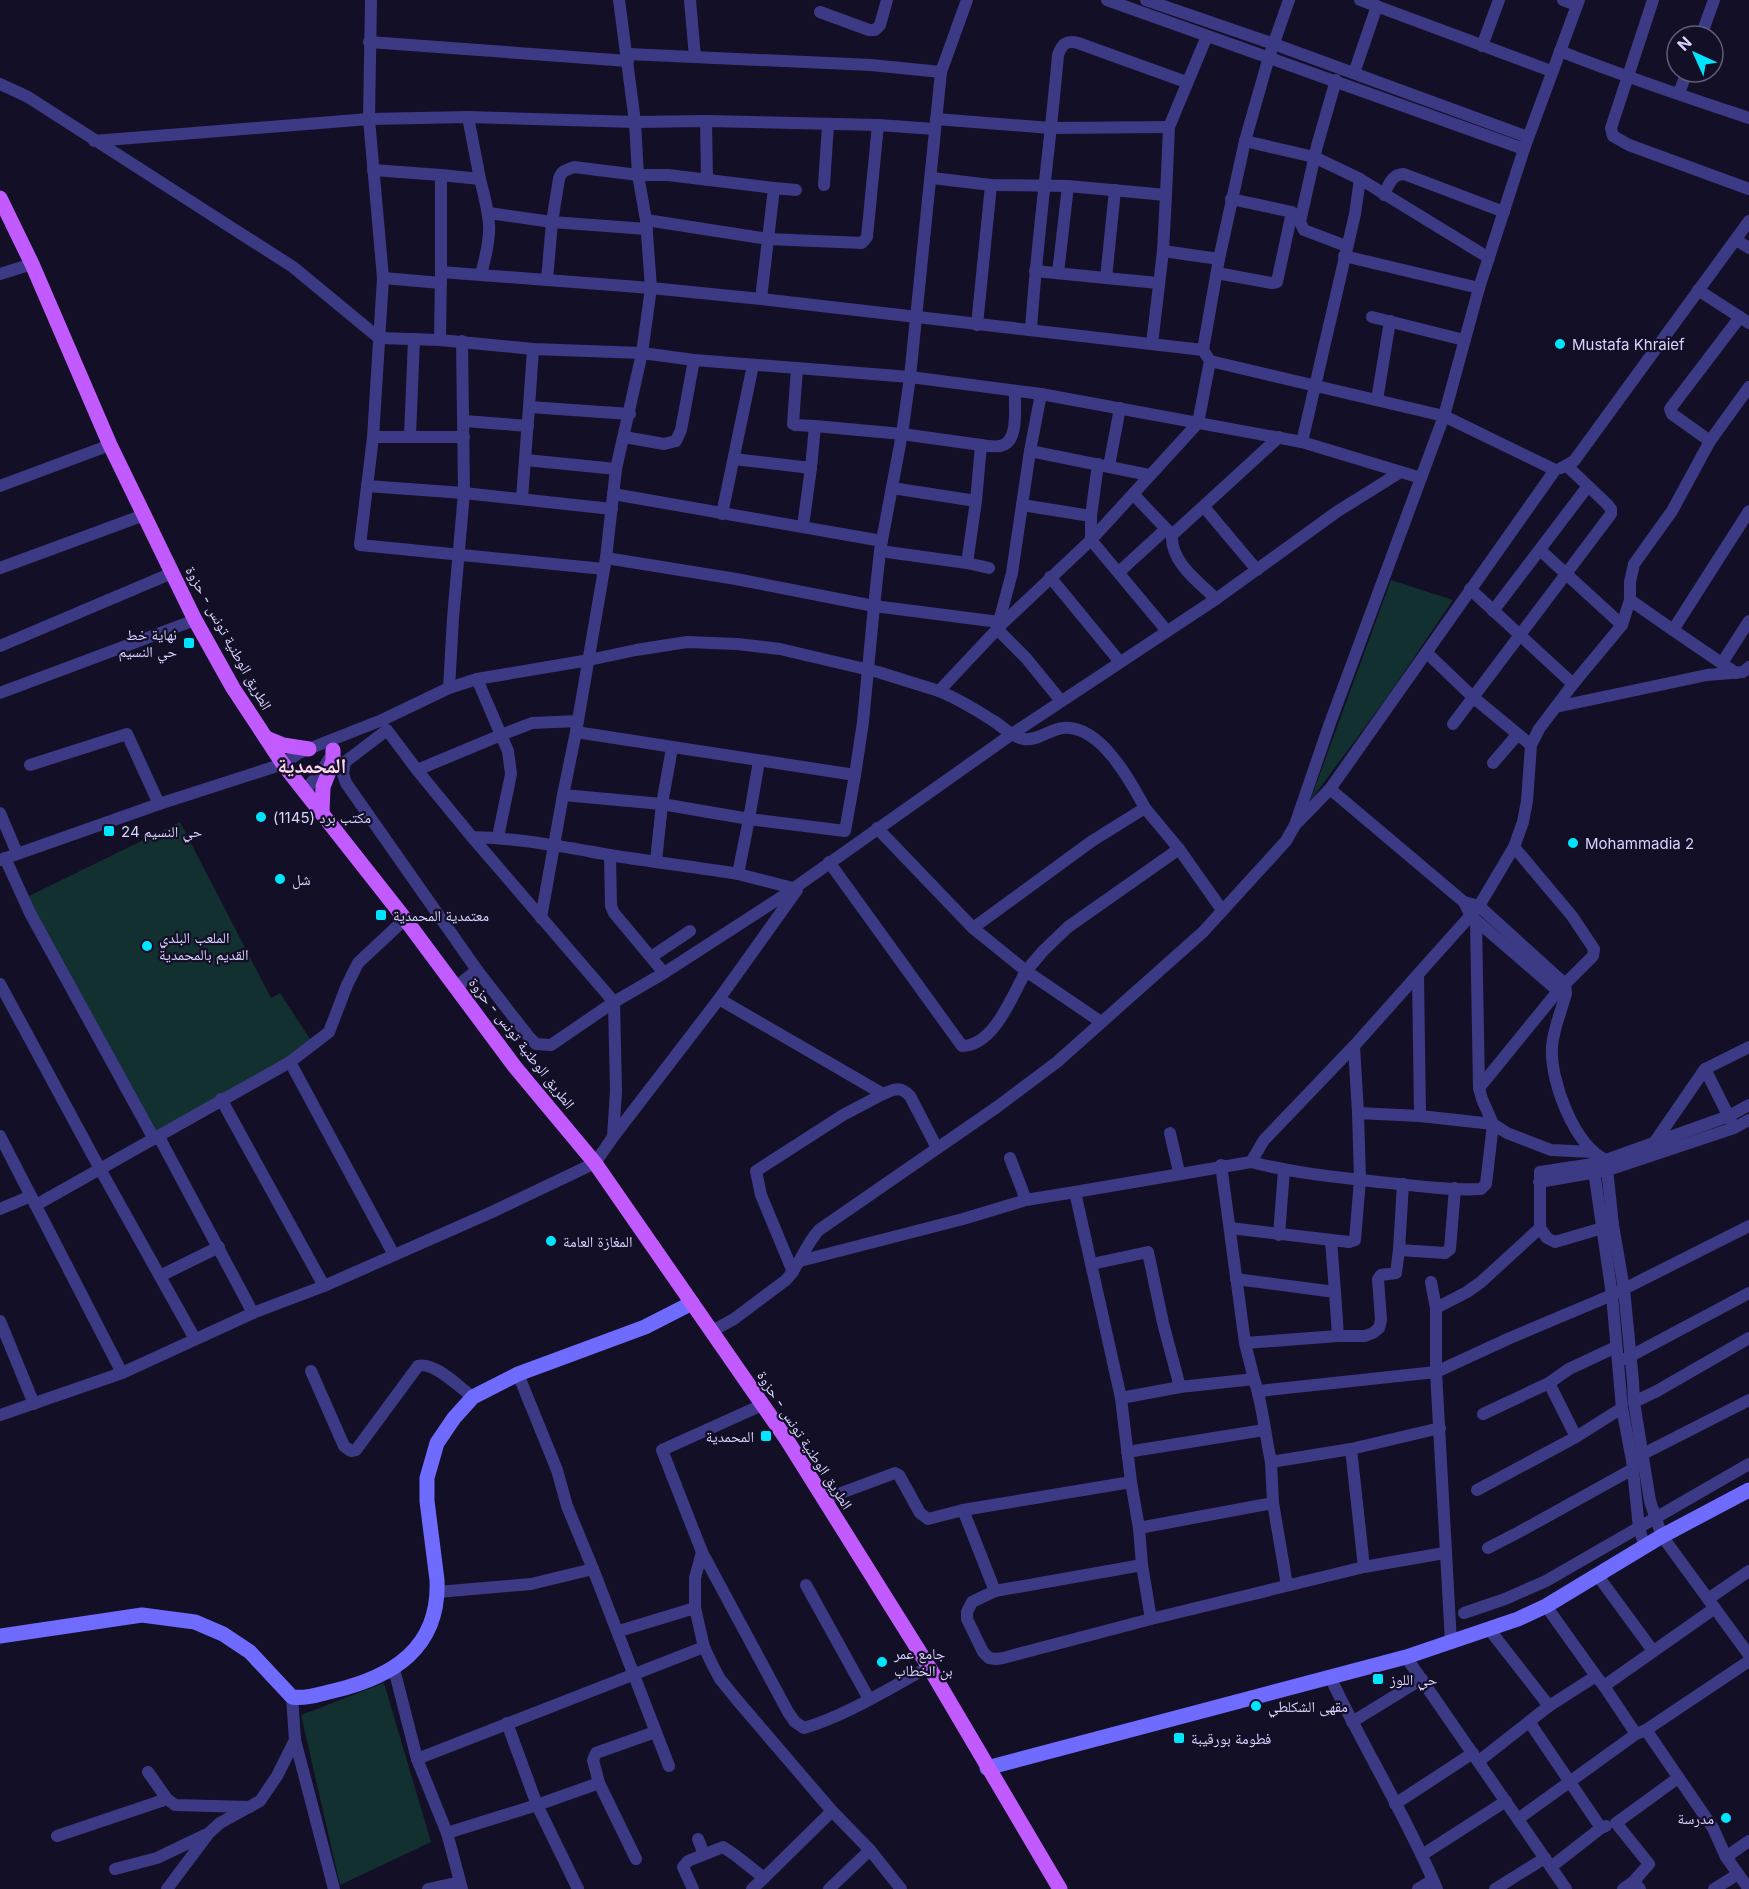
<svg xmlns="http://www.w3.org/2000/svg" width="1749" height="1889" viewBox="0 0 1749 1889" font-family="Inter,'Noto Naskh Arabic',sans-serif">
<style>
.green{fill:#12302f}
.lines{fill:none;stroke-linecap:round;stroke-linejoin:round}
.street{stroke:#3d3a85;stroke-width:12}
.secondary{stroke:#6f6bff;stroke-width:15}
.primary{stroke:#c25bff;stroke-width:15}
.poi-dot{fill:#00e5ff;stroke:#130f26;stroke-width:2}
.labels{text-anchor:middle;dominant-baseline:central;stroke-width:4.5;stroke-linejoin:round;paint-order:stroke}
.poi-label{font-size:15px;fill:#d9d4ff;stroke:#130f26;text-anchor:start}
.street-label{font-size:15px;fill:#d9d4ff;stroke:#130f26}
.district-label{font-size:21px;font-weight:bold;fill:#ffd6f0;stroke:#130f26}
</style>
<rect width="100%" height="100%" fill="#130f26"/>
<g class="green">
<polygon points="1391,580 1453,600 1388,696 1310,801"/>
<polygon points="180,822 271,998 280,993 312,1042 155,1139 25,898"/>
<polygon points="384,1683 431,1842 340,1885 301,1715"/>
</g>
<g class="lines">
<g class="street">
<polyline points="371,0 369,119 383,278 373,437 360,545 604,569"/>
<polyline points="690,0 695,57"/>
<polyline points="967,0 941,72 910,377 902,434 880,551 874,606 999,622"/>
<polyline points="1107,0 1524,149"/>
<polyline points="1146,0 1274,44 1528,137"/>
<polyline points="1360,0 1551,71"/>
<polyline points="1563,0 1577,5"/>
<polyline points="1653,0 1611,128 1613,136 1629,145 1749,189"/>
<polyline points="820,12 869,30 875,30 880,25 887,0"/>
<polyline points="1701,36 1714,0"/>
<polyline points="369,42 628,61"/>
<polyline points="1482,46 1499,0"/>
<path d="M 1560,51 C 1622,76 1686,97 1749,118"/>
<polyline points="628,54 871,65 941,72"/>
<polyline points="1354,73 1377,6"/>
<polyline points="1336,80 1317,146 1300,222 1304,230 1346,246"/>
<polyline points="0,84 28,97 293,267 379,338 440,340 533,349 642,353 694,360 910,377 1041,394 1302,442 1421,478"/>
<polyline points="1679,93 1687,72"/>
<polyline points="936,119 1051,128 1169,127"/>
<polyline points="706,121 707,180"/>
<polyline points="94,141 369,119 468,117 635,122 706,121 878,125 935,129"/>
<polyline points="1245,141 1314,157 1360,179"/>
<polyline points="373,170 441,175"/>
<polyline points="932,178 991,185 1068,186 1166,195 1169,127 1207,36"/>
<path d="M 480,179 C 491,222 493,231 481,274"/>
<polyline points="824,185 828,125"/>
<path d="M 1384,195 C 1389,184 1392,174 1404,174 L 1504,212"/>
<polyline points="489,213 552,222 647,229"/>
<polyline points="646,220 768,239 862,243 867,237 878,125"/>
<polyline points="1736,240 1749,248"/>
<polyline points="1163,251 1219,259"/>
<polyline points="1344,256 1479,288"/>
<polyline points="1035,271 1106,278 1115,190"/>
<polyline points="441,272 441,175 480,179 468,117"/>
<polyline points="1058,273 1068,186"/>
<polyline points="1217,273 1272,283 1277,282 1292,212 1231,199"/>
<polyline points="0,274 32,264"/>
<polyline points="383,278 441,283"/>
<polyline points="1106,278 1158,283"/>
<path d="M 547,280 L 552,222 L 559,179 C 561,171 566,170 574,167 L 638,175 L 668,175 L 774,188"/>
<polyline points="1698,290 1749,323"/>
<polyline points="761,299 774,188 796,190"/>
<polyline points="1372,317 1464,340"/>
<polyline points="977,325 991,185"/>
<path d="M 1031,330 C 1037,238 1050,147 1058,55 C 1062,44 1066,40 1078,43 L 1186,82"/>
<polyline points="440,340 441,272 651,288 761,299 1203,350"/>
<polyline points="1152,344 1163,251 1166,195"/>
<polyline points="1210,361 1444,416 1555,470 1330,789 1298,822"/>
<polyline points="1377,400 1390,321"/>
<polyline points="529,407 533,349"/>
<polyline points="464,421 528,426"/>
<polyline points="815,426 902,434 981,445"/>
<polyline points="410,436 414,339"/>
<polyline points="373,437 464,437"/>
<polyline points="624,437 664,444 676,441 681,430 694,360"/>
<polyline points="1710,441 1672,414 1670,409 1740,317"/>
<polyline points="1302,442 1355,214 1360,179 1489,258"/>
<polyline points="1030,451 1041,394"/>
<polyline points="734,459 811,468 815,426 795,425 793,424 797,368"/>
<polyline points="526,460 616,469"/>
<polyline points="1098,464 1091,516 1091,540 1167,631"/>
<polyline points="1109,466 1120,408"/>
<polyline points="1561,468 1574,461 1749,221"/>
<polyline points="0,486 110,445"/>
<polyline points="367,486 464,493 612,509"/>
<polyline points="892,488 976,501"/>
<polyline points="613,494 882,541"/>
<path d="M 1133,494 L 1172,535 C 1170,562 1199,582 1216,599"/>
<polyline points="522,498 529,407 630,414"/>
<polyline points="1022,505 1091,516"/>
<polyline points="1204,507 1257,570"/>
<polyline points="722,514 753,365"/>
<polyline points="803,526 811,468"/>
<polyline points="1172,535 1279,437"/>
<polyline points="1540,550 1622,625"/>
<polyline points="880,551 967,563"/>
<polyline points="0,568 144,515"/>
<path d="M 989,568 L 967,563 L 976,501 L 981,445 C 987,446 994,447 1000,446 C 1020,443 1014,406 1015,391"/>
<polyline points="1119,572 1166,529"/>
<polyline points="1050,577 1120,662"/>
<polyline points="1470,589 1573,684"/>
<polyline points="1630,600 1673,630"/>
<polyline points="1493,611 1588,486"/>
<polyline points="0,646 172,573"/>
<polyline points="1427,653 1474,698 1531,745"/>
<polyline points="1722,663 1749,621"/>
<polyline points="1736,673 1673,630 1749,511"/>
<polyline points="477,679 501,735 532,723 578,721"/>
<polyline points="449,688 453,618 464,493 462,341"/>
<path d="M 939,691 C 958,699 975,709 992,720 C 1002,726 1012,737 1024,739 C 1038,741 1050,729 1063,728 C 1100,724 1131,782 1145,808"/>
<polyline points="0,693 195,620"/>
<polyline points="1061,701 1026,658 997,629 1012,573 1030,451 1149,475"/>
<polyline points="1556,707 1707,675 1743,672 1749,667"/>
<polyline points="1453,724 1611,514 1611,509 1607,504 1567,466"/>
<polyline points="576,732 606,558 616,469 642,353 651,288 646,220 638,175 635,122 619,0"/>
<polyline points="759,761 749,819 845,831 855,775"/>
<polyline points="1493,763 1517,735"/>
<polyline points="30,765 127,734 159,804"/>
<polyline points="417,770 501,735 508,751 511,774 498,837"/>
<polyline points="1330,789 1464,902 1471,916 1558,991 1566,993"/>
<polyline points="305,790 321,772 329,759"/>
<polyline points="0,813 17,853"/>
<polyline points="877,828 973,928 1092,841 1145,808 1179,849 1222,910"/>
<path d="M 472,837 L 614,1002 L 551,1045 L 536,1044 L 529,1037 L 477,970 L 346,783 L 343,774 L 345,762 L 387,730 L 417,770 L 472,837 C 519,838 564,847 610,855 C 652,862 696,867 738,874 L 749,819 L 662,804 L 563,795 L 576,732 L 855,775 L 863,722 L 874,606 L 736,579 L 606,558"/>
<polyline points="610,855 611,906 614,913 664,973"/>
<polyline points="5,858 30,913 154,1139"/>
<polyline points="0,860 159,804 283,764 299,753 321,744 382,720 449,688 477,679 589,660 636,650 687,642 737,644 780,649 878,672 939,691 1003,623 1091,540 1198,423 1210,361 1203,350 1219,259 1245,141 1269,57 1289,0"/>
<polyline points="656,861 662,804 672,748"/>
<path d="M 829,862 L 962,1046 C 994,1046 1012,996 1026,971 L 1101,1022"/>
<polyline points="738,874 793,888"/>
<path d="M 1464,902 L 1479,906 L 1565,984 L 1566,993 C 1562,1010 1553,1029 1552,1047 C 1550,1081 1574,1145 1606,1160 L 1613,1225 L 1624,1289 L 1633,1381 L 1634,1402 L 1650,1501 L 1656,1519 L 1662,1536 L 1749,1655"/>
<polyline points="541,918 563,795"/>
<polyline points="1476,921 1479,1088 1482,1099 1493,1124 1507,1133 1551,1150 1594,1152"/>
<polyline points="973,928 1026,971 1043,951 1068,927 1179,849"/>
<polyline points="651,957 690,931"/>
<polyline points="1418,975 1420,1116"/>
<polyline points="0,984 100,1169 195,1339"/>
<polyline points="455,988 477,970"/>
<path d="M 719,999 L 883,1094 C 895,1089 900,1086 910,1096 L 937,1148"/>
<polyline points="1354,1046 1358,1113"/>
<polyline points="290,1062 329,1032 347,985 358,963 405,919"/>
<polyline points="1705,1069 1731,1121"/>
<polyline points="1479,1088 1558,991 1593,956 1594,949 1572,916 1514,847"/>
<polyline points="221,1099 324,1286"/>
<polyline points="1170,1133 1179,1172"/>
<polyline points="0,1136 122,1373"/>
<polyline points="613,1137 719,999 797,890"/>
<polyline points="1654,1143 1705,1069 1749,1047"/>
<polyline points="1597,1156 1593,1164 1612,1295 1622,1408 1632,1460 1639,1528 1645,1547"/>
<polyline points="1010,1158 1026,1200"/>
<polyline points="1221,1165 1245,1343 1254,1379"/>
<polyline points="1539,1182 1608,1170 1734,1128 1749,1120"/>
<polyline points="1403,1184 1399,1250 1445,1253 1450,1249 1455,1188"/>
<polyline points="1075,1192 1251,1162 1264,1140 1354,1046 1479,906 1514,847 1523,822 1527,801 1531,745 1539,729 1573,684 1622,625 1630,600 1630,582 1634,564 1672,511 1710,441 1749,387"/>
<polyline points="36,1205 290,1062 394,1255"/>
<polyline points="0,1209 31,1196"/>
<polyline points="1606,1227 1555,1242 1547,1238 1540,1228 1540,1172 1593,1164 1606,1160 1729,1116 1749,1105"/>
<path d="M 1230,1228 L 1349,1242 L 1355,1240 L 1360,1179 L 1358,1113 L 1420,1116 L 1493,1124 L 1486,1184 L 1481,1189 C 1448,1191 1413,1185 1379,1182 C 1336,1177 1293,1173 1251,1162"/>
<polyline points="1279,1235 1284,1170"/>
<polyline points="1331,1240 1335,1292"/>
<path d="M 800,1261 L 963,1219 L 1026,1200 L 1075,1192 L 1121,1398 L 1180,1387 L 1254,1379 C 1263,1406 1265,1435 1271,1462 L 1351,1449 L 1440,1428"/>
<polyline points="1092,1264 1148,1252 1163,1323 1180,1387"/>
<polyline points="793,1272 761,1195 756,1171 843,1115 883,1094"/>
<polyline points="160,1276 219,1247"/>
<polyline points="1236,1279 1335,1292 1338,1336"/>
<polyline points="1431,1282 1436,1308 1436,1372 1451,1643"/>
<polyline points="1436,1308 1467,1292 1481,1282 1540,1228"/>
<polyline points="253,1313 324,1286 492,1212 595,1163 613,1137 616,1091 614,1002 664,973 783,896 1012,734 1216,599 1338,511 1399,473"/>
<polyline points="0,1321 34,1404"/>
<path d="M 712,1331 L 734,1319 L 786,1280 C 800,1265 805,1245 819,1230 L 997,1107 L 1057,1062 L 1203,932 L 1286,841 L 1295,825 L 1330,723 L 1444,416 L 1479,288 L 1524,149 L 1579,0"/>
<polyline points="1245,1343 1338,1336 1365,1336 1373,1333 1379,1328 1381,1320 1378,1279 1381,1275 1396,1273 1399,1250"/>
<polyline points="1625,1359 1749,1293"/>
<path d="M 311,1371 L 344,1446 L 351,1451 L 356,1450 L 418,1366 C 434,1361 460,1388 473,1397"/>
<polyline points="518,1374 557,1470 567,1506 593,1569"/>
<polyline points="1549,1383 1576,1437"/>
<polyline points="1259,1391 1436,1372 1510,1338 1612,1295 1749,1226"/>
<polyline points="1634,1402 1657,1391 1749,1338"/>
<polyline points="762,1405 662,1450 702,1552 695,1578 695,1608 704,1647 713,1666 720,1679 737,1700 832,1811 870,1850 901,1889"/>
<polyline points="1483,1414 1549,1383 1569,1369 1616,1347"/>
<polyline points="0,1415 122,1373 253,1313 159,1137"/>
<polyline points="1351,1449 1364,1567"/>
<polyline points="1127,1452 1264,1430"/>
<polyline points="1643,1454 1749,1400"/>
<polyline points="1271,1462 1273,1503 1287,1585"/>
<polyline points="1477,1490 1576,1437 1622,1408"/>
<polyline points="825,1499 895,1473 899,1475 920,1513 928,1519 963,1510 995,1591 972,1602 967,1612 967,1619 983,1652 989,1658 996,1659 1003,1658 1151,1619 1142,1565 1139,1528 1131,1482 1121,1398"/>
<polyline points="963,1510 1131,1482"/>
<polyline points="1139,1528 1273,1503"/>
<polyline points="1488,1548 1519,1532 1633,1469"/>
<path d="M 702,1552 L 788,1712 L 795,1722 L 804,1728 C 846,1716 891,1687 929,1667"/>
<polyline points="1598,1576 1653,1651"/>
<polyline points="806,1585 869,1699"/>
<polyline points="995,1591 1142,1565"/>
<polyline points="438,1592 531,1584 593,1569 669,1766"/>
<polyline points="1708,1599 1749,1571"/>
<polyline points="1546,1606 1596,1676"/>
<polyline points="1464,1613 1505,1599 1546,1581 1749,1464"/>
<polyline points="1151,1619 1364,1567 1444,1553"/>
<polyline points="1489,1629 1549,1706"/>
<polyline points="619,1631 695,1608"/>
<polyline points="1406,1657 1566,1889"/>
<polyline points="394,1669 417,1759 447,1833 462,1889"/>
<path d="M 1330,1677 C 1364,1748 1406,1816 1437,1889"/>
<polyline points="1604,1686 1636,1734"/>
<polyline points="1352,1722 1422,1679"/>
<polyline points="507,1723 537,1805 578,1889"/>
<polyline points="1530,1723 1601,1828"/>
<polyline points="1646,1730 1713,1828 1726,1857 1749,1889"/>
<polyline points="295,1740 334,1889"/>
<polyline points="417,1759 704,1647"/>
<polyline points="1479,1761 1549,1706 1596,1676 1604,1686 1715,1608"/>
<polyline points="148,1772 167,1799 175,1805 250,1807"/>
<polyline points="599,1783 636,1859"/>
<polyline points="1395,1804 1473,1753"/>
<polyline points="1518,1819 1636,1734 1646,1730 1749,1661"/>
<polyline points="447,1833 537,1805 599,1783 593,1760 596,1753 655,1732"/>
<polyline points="57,1836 167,1799"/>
<polyline points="698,1839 704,1854"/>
<polyline points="1422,1855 1506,1801"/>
<polyline points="1726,1857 1749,1841"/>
<polyline points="1551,1867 1601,1828 1606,1826"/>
<polyline points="115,1869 157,1858 205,1835"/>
<polyline points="1634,1881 1649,1864 1616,1823 1678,1778"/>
<polyline points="167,1889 209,1833 220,1823 260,1801 277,1776 295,1740 292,1697"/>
<polyline points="428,1889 460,1882"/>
<polyline points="693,1889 683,1867 688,1861 723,1847 735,1855 764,1878 832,1811"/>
<polyline points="752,1889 764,1878"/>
<polyline points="829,1889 870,1850"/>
<polyline points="1418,1889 1433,1880"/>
<polyline points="1495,1889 1545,1858"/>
<polyline points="1623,1889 1634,1881 1640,1889"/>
<polyline points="1714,1889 1738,1874"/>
</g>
<g class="secondary">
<path d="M 0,1636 L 142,1615 L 195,1622 L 223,1634 L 250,1652 L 292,1697 C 306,1699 320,1694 333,1691 C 393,1677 440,1648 437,1580 L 427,1501 L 427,1478 L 437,1443 L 454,1418 L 473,1397 L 518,1374 L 645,1327 L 692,1303"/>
<polyline points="987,1768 1406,1657 1518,1619 1546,1606 1662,1536 1749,1490"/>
</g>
<g class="primary">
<polyline points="0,198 32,264 110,445 195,620 233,688 283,764 405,919 515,1067 595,1163 787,1440 929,1667 1060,1889"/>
<polyline points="266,738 283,745 309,749"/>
<polyline points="322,812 323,787 333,761 333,750"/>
</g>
</g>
<g class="poi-dot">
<circle cx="1560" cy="344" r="6"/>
<rect x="183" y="637" width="12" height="12" rx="3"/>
<circle cx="261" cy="817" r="6"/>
<rect x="103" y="825" width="12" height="12" rx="3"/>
<circle cx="1573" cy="843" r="6"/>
<circle cx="280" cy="879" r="6"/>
<rect x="375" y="909" width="12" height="12" rx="3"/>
<circle cx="147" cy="946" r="6"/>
<circle cx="551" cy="1241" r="6"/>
<rect x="760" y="1430" width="12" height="12" rx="3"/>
<circle cx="882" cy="1662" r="6"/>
<rect x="1372" y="1673" width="12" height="12" rx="3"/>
<circle cx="1256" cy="1706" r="6"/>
<rect x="1173" y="1732" width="12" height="12" rx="3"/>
<circle cx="1726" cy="1818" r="6"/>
</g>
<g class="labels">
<g class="poi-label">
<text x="1572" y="344">Mustafa Khraief</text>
<text x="177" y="634" text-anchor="end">نهاية خط<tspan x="177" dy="17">حي النسيم</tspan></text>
<text x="273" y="817">مكتب برد (1145)</text>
<text x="121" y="831">حي النسيم 24</text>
<text x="1585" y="843">Mohammadia 2</text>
<text x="292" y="879">شل</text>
<text x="393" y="915">معتمدية المحمدية</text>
<text x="159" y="937">الملعب البلدي<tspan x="159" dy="17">القديم بالمحمدية</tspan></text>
<text x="563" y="1241">المغازة العامة</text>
<text x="754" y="1436" text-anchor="end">المحمدية</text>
<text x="894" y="1653">جامع عمر<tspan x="894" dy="17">بن الخطاب</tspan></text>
<text x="1390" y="1679">حي اللوز</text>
<text x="1268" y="1706">مقهى الشكلطي</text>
<text x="1191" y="1738">فطومة بورقيبة</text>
<text x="1714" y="1818" text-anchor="end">مدرسة</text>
</g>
<g class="street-label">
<text transform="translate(229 638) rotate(61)">الطريق الوطنية تونس - حزوة</text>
<text transform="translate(522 1043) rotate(52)">الطريق الوطنية تونس - حزوة</text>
<text transform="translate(805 1440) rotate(57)">الطريق الوطنية تونس - حزوة</text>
</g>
<g class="district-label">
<text x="312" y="765">المحمدية</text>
</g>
</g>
<g transform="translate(1695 54) rotate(315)"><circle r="28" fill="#130f26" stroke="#625e7d" stroke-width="1.5"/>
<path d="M0-4.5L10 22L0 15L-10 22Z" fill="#00e5ff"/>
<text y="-9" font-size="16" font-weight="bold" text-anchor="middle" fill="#d9d4ff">N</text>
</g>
</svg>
